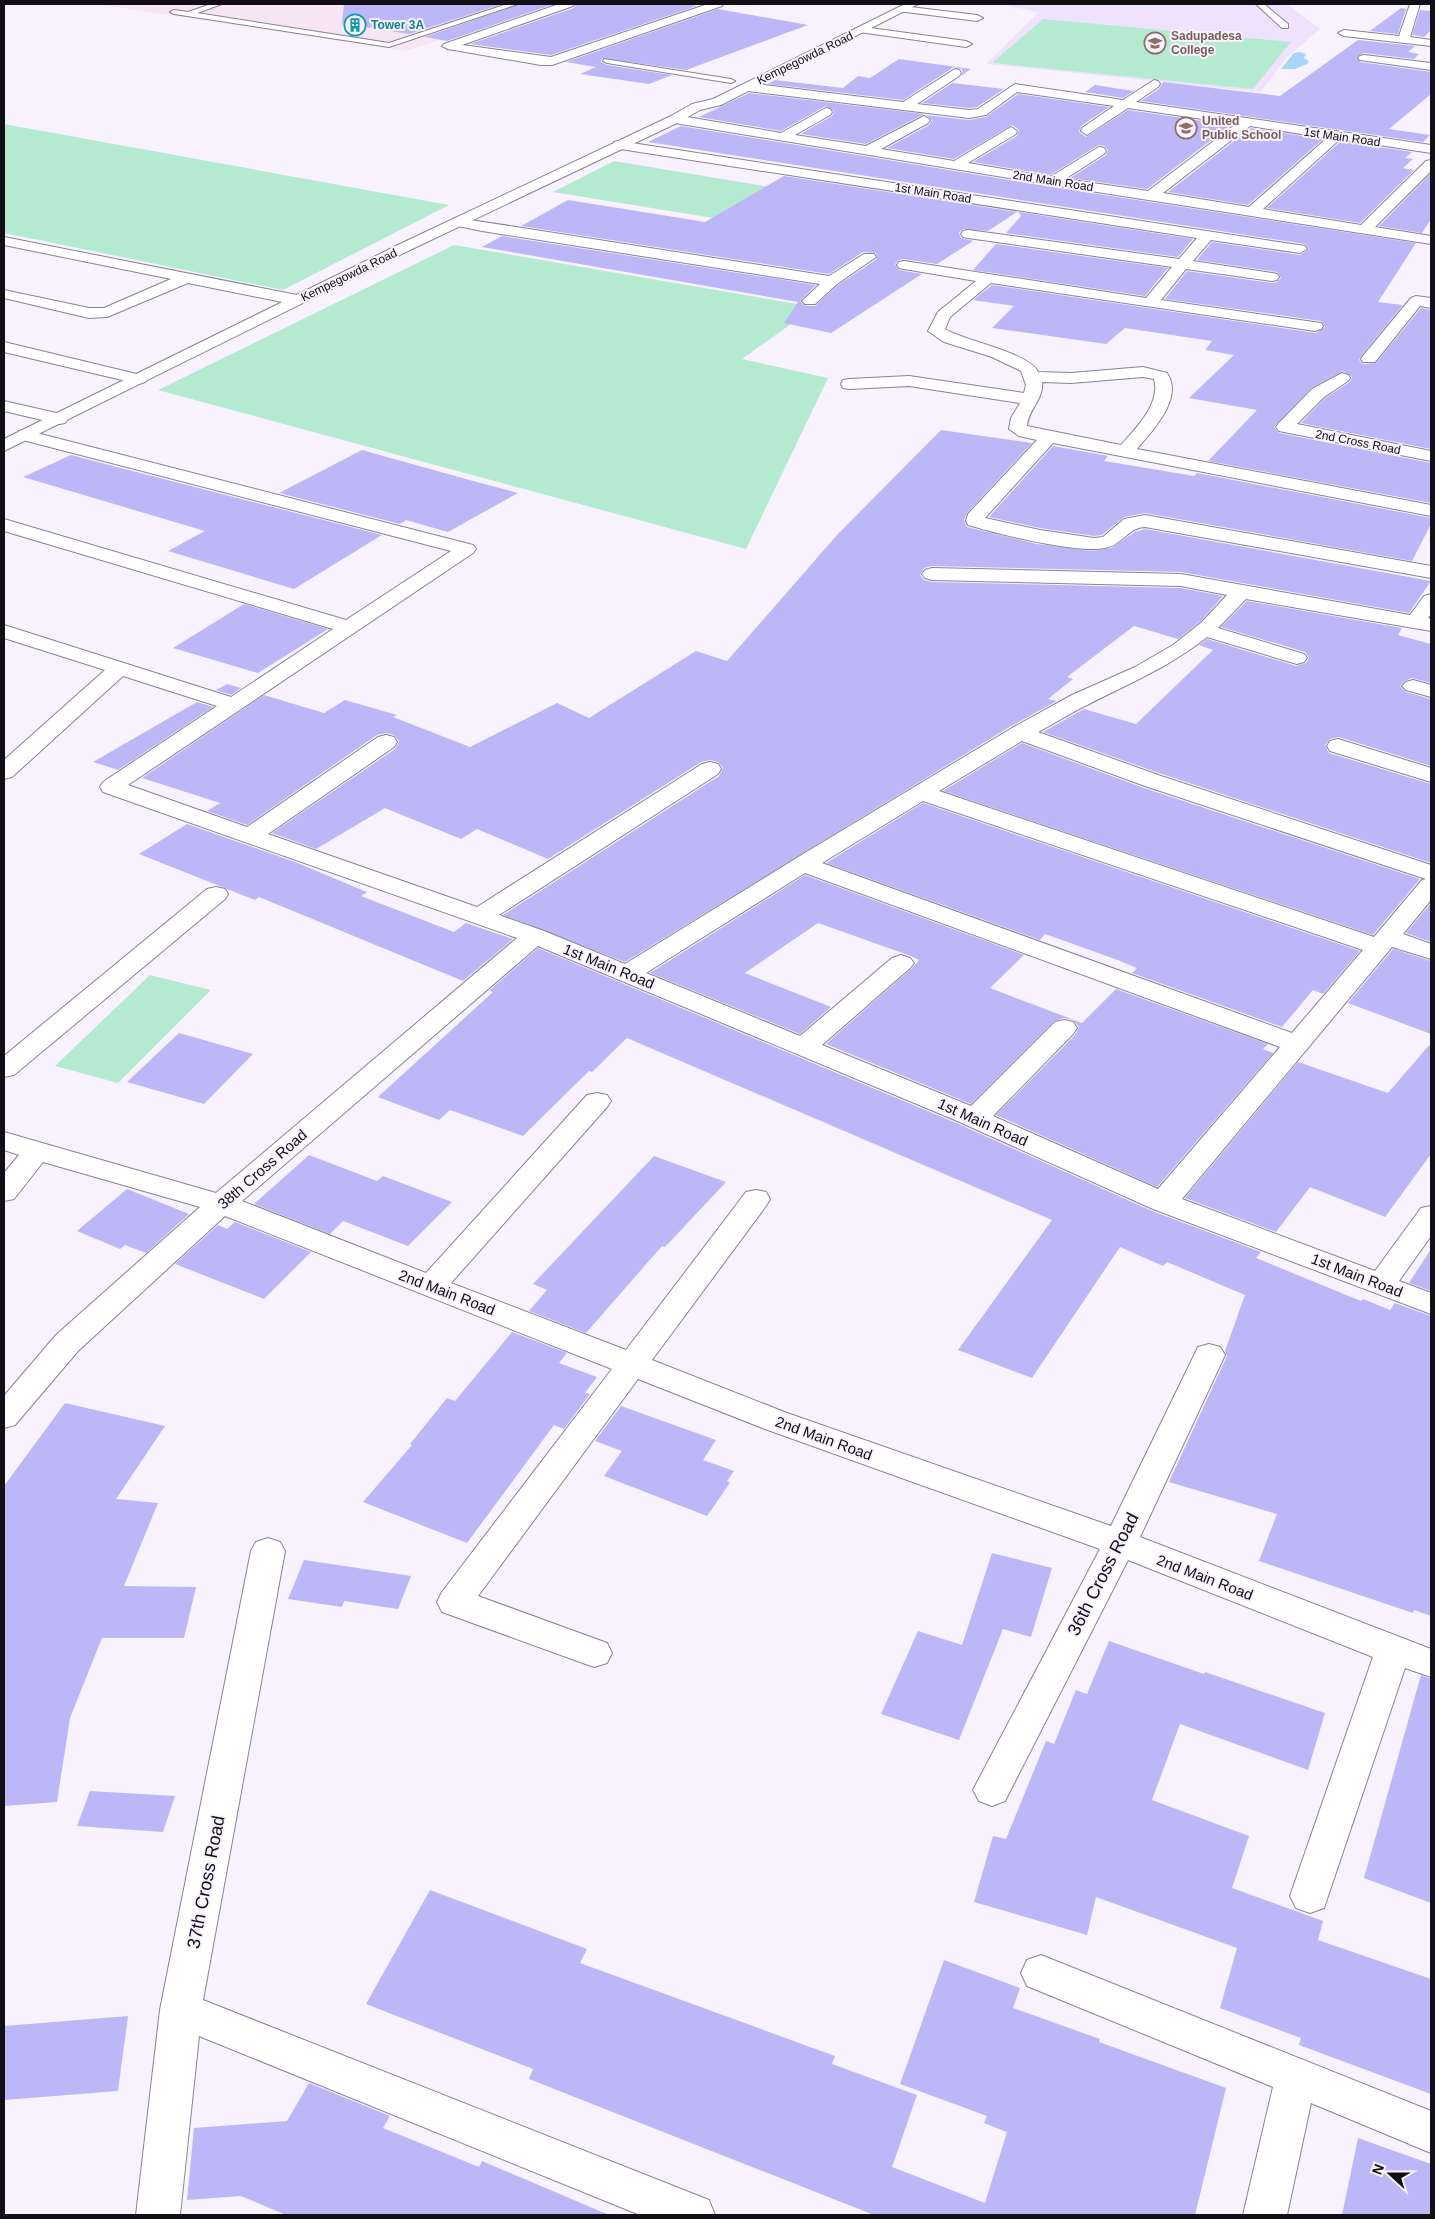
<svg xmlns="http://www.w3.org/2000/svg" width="1435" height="2219" viewBox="0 0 1435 2219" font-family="Arial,sans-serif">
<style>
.commercial{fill:#f7e4f5}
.built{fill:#efe2fe}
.green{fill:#b4ebd0}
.water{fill:#a7d7f7}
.building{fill:#bdb7f7}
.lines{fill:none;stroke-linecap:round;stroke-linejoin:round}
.service-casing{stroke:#8a8295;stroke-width:2}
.minor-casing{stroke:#8a8295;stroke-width:2}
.tertiary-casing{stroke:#8a8295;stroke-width:2}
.service{fill:#fff;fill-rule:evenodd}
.minor{fill:#fff;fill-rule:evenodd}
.tertiary{fill:#fff;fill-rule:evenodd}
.labels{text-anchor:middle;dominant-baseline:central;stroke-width:4;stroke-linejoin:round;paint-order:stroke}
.far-culture-label{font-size:12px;font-weight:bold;fill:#0d838f;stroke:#f8f2ff;text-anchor:start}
.far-education-label{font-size:12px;font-weight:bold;fill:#785e54;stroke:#f8f2ff;text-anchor:start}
.far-street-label{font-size:12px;fill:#110e15;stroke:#f8f2ff}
.street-label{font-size:15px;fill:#110e15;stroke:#f8f2ff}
.near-street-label{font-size:18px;fill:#110e15;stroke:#f8f2ff}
</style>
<rect width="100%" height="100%" fill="#f8f2ff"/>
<polygon class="commercial" points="96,4 547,4 406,51"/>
<polygon class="built" points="999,4 1287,4 1320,29 1287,57 1261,92 986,64 1039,12"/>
<g class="green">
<polygon points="1043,19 1291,42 1253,89 992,63"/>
<polygon points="4,124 449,205 283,290 4,233"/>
<polygon points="614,161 938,215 898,248 553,192"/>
<polygon points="454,245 815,307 742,359 828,378 746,549 158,390"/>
<polygon points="150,975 211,990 118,1083 55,1066"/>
</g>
<polygon class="water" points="1300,52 1306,54 1304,58 1309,61 1307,64 1295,69 1281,69 1294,53"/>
<g class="building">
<polygon points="344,4 502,4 409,34 342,23"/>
<polygon points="520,4 554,4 447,41 425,37"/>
<polygon points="576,4 686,4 697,6 551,55 470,44 574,8"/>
<polygon points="1401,8 1406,9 1398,34 1370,31"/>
<polygon points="718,9 808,25 686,70 602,58 601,62 607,65 672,75 649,84 580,74 596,67 566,62"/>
<polygon points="1420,10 1431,11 1431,30 1424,37 1412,35"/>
<polygon points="1358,40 1415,46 1408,52 1419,54 1414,59 1364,53 1357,57 1360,62 1431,72 1431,94 1389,129 1430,135 1423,142 1141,101 1159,89 1163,82 1280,96"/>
<polygon points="899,59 971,69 961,76 963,72 961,69 954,67 903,100 768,84 775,80 843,88 858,76 870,78"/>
<polygon points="957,80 953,83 1004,89 977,107 969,108 922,103"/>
<polygon points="1095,85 1134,91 1123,98 1085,92"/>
<polygon points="747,94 749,93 924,114 866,144 801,134 832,116 834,111 826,106 781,131 699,117"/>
<polygon points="1018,94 1109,107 1081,126 1079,132 1086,137 1128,110 1231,125 1147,189 1070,178 1106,155 1108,150 1104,146 1099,145 1050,175 973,162 1017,136 1019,130 1012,125 954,159 887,148 929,125 932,120 925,115 969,120 986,117"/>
<polygon points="681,126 1052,187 1416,243 1378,302 1403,305 1362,355 1359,360 1363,364 1376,363 1421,308 1431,310 1431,449 1301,423 1325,398 1350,382 1352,377 1343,371 1311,388 1274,427 1279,433 1431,463 1431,503 1208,461 1257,410 1189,398 1234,355 1205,350 1212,341 1125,328 1106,344 992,328 1014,306 973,300 992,285 1316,333 1325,327 1321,321 1165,299 1187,271 1272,283 1277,282 1281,278 1277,272 1197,260 1212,242 1300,255 1309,249 1305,244 648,142"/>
<polygon points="1251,128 1323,139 1248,205 1168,192"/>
<polygon points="1341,141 1412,152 1405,158 1413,159 1403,168 1414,170 1360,223 1267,208"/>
<polygon points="1431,173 1431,219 1422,233 1379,226"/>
<polygon points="784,176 1017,212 988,231 963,229 959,233 961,238 973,241 937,264 904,259 899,260 895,264 899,270 922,274 831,333 784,323 798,302 482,247 502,236 816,285 800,301 805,306 815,306 838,285 877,259 876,253 863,252 829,274 521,226 568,200 705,222"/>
<polygon points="1019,212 1193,239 1178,257 1006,233 1021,216"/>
<polygon points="996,244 1168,268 1145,296 973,270"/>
<polygon points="941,430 1032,443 967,513 964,520 967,527 1037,544 1092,551 1111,548 1135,532 1145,529 1431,581 1409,613 1181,572 932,566 924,568 920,575 924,580 932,582 1181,588 1223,596 1201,621 1178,639 1134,626 1067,677 1073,679 1048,699 1057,701 1011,726 625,962 503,915 719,776 723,768 718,762 710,760 701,762 548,859 477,829 461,839 385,808 316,849 272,833 395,749 399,741 394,735 386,733 377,735 247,825 207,811 220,803 142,778 264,695 324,713 345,700 397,715 393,717 470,747 557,703 589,718 696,651 727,661 837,535"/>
<polygon points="1053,446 1108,456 1104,461 1194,476 1197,473 1431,518 1431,524 1412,561 1145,513 1124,517 1102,535 1094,536 1040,528 989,517"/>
<polygon points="362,450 473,481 518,493 448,532 406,520 400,524 279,493"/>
<polygon points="71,455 113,466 382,535 294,589 168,551 205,531 23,477"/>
<polygon points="1247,601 1402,628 1398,635 1431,644 1431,683 1412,678 1405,681 1400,686 1406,692 1431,699 1431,766 1339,737 1330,739 1325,745 1329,753 1431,784 1431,863 1162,774 1043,732 1084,709 1136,724 1213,650 1199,645 1207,639 1296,666 1306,663 1309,658 1305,652 1221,627"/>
<polygon points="244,604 328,629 258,673 173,648"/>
<polygon points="227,684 241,688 231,695 216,690"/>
<polygon points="197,702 213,707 118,770 93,762"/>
<polygon points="1022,743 1144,788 1420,879 1373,935 943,791"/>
<polygon points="923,803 1360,951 1323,994 1313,990 1282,1027 1132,973 1137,968 1115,959 1045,934 1040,940 826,863"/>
<polygon points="187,824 295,862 367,892 361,896 454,932 466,923 513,939 463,981 259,897 255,900 139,854"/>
<polygon points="805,875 1024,955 990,988 1082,1023 1116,989 1268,1044 1263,1049 1273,1053 1157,1187 996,1115 1075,1035 1079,1027 1073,1020 1064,1018 1054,1021 971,1104 826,1044 911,969 919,960 911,956 818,923 745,973 831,1007 800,1034 650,973"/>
<polygon points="1431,903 1431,942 1406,933"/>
<polygon points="538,948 954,1122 1152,1211 1261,1252 1256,1258 1361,1301 1363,1299 1390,1310 1395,1303 1431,1316 1431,1616 1414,1610 1413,1613 1259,1561 1277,1514 1169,1482 1227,1356 1225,1351 1245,1295 1167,1262 1163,1266 1120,1247 1032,1378 958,1350 1052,1220 627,1038 592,1072 589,1071 523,1136 450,1110 439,1120 378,1097 493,992 489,991"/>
<polygon points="1393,949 1431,961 1431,1034 1348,1003"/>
<polygon points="179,1033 253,1054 204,1104 127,1082"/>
<polygon points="1431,1043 1431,1154 1385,1217 1310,1187 1276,1232 1185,1198 1298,1062 1388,1093"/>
<polygon points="309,1155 377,1181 383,1176 452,1202 408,1246 343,1221 330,1234 254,1204"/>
<polygon points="654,1156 726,1182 665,1247 662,1246 586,1333 529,1311 547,1290 533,1284"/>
<polygon points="127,1189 189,1214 146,1253 125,1245 120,1249 77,1231"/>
<polygon points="235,1222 311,1252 264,1299 175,1264 218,1225 227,1229"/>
<polygon points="1431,1249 1431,1291 1409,1283"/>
<polygon points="512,1332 567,1353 559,1363 597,1377 585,1393 590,1394 564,1429 554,1425 467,1543 363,1502 412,1445 410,1444 447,1398 455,1401"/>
<polygon points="65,1403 165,1426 116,1499 158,1503 124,1586 196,1587 184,1638 102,1638 70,1718 57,1802 4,1806 4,1486"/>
<polygon points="621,1406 716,1440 703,1460 734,1471 727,1481 730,1483 707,1516 604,1476 622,1451 595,1441"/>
<polygon points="992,1553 1052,1568 1031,1637 1003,1629 959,1740 881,1714 918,1631 962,1645"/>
<polygon points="304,1560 411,1576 398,1609 344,1601 342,1607 288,1599"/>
<polygon points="1109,1641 1204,1674 1205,1672 1325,1713 1308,1770 1180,1724 1152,1800 1249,1836 1232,1888 1323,1921 1318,1940 1431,1979 1431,2094 1299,2045 1301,2038 1220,2008 1237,1948 1096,1897 1087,1935 974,1902 993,1836 1006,1839 1046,1741 1054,1744 1076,1690 1087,1694"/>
<polygon points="1421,1675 1431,1679 1431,1903 1364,1878"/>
<polygon points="90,1791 175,1796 163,1832 77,1826"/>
<polygon points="430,1890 587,1949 580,1963 835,2056 832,2064 917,2095 892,2167 985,2203 1007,2132 984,2123 987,2116 900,2084 944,1960 1020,1988 1013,2008 1100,2039 1099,2042 1226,2088 1195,2215 874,2215 529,2079 533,2069 366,2004"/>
<polygon points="128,2016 118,2091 4,2100 4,2026"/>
<polygon points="309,2083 390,2116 383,2128 479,2167 482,2161 609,2215 286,2215 241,2196 187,2200 194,2128 287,2121"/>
<polygon points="1358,2138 1431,2164 1431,2215 1342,2215"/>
</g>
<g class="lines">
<g class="service-casing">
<g id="service">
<polygon points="211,4 222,4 197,13 389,43 507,4 518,4 389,47 174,14 170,12 174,10 188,12"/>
<polygon points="1256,4 1264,4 1288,24 1288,28 1282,28"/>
<polygon points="604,59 731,79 735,81 731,83 607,63 603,61"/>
</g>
</g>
<g class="minor-casing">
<g id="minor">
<polygon points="559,4 574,4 573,6 462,45 551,57 708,4 723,4 722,6 552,65 541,65 448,49 442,46 444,44"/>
<polygon points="1410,4 1420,4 1410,37 1431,40 1431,46 1344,36 1338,33 1344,30 1399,36"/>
<polygon points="902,6 977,15 983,18 977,21 898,11 897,9"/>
<polygon points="863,27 966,41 972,44 966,47 859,32 857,30 859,28"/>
<polygon points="1364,55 1431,63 1431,70 1360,60 1358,58 1360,56"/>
<path d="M 955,69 L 959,70 L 961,73 L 959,76 L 917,104 L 969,110 L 978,109 L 1015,84 L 1123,100 L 1154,80 L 1158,81 L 1160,84 L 1158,87 L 1136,102 L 1431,145 L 1431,153 L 1340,139 L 1263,209 L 1361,225 L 1426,161 L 1431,160 L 1431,171 L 1375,227 L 1431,236 L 1431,244 L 1052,185 L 675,123 L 669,119 L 675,115 L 781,133 L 826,108 L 830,109 L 832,112 L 830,115 L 795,135 L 866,146 L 924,116 L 930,120 L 928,123 L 881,149 L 954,161 L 1011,127 L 1017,131 L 1016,134 L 968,163 L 1050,177 L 1099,147 L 1104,148 L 1106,151 L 1104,154 L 1065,179 L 1148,191 L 1236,124 L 1128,108 L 1087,135 L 1081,131 L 1082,128 L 1114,106 L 1017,92 L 986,115 L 969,118 L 748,91 L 742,87 L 748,83 L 903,102 ZM 1250,126 L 1327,138 L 1249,207 L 1163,193 Z"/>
<path d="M 619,141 L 1305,246 L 1307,249 L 1300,253 L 1211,240 L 1193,261 L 1272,273 L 1277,274 L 1279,277 L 1277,280 L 1272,281 L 1186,269 L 1161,300 L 1321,323 L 1323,326 L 1321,329 L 1315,331 L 991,283 L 950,317 L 945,329 C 965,341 1030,353 1038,372 L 1071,373 L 1143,367 L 1167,373 C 1184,398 1153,430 1137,449 L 1431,505 L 1431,516 L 1053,443 L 985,518 L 1040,530 L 1094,538 L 1103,537 L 1124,519 L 1145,515 L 1431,566 L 1431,578 L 1145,527 C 1129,527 1122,545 1105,548 C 1078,554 998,534 968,525 L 966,521 L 968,514 L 1037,440 L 1019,436 L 1009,429 L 1011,418 L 1020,403 L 909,386 L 849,389 L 843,388 L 841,384 L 843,380 L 849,379 L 909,376 L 1024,393 L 1026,385 L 1021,371 L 992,357 L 944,342 L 928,331 L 938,312 L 976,281 L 904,269 L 899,268 L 897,265 L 899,262 L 904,261 L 1146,298 L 1172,267 L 968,238 L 963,237 L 961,234 L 963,231 L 968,230 L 1179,259 L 1197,238 L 614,148 L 613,145 L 614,142 ZM 1143,377 L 1154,379 C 1161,404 1136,428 1121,445 L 1027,426 C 1028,410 1044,399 1042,382 L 1071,383 Z"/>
<polygon points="458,218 829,276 864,254 874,254 876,257 837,284 815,304 805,304 802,301 820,284 482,231 453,225 451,222"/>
<polygon points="4,237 297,295 302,297 305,300 302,303 297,305 188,283 107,317 89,318 4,298 4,290 89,308 104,308 171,279 4,245"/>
<polygon points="1416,296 1431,298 1431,308 1420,306 1375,362 1363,362 1361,359 1363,356 1411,298"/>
<polygon points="4,342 145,376 147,379 145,382 139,384 4,352"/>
<polygon points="1342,373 1348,375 1350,378 1348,381 1324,397 1297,424 1431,451 1431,461 1279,431 1276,427 1279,423 1312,389"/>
<polygon points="4,401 65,415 68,419 65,423 59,424 4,411"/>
<path d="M 25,430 L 473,545 L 476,549 L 473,553 L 128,785 L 247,827 L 378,737 L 386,735 L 394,737 L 397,742 L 394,747 L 268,834 L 477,907 L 702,764 L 710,762 L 718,764 L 721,769 L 718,774 L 499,915 L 544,931 L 625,964 L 795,859 L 1012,728 L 1072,695 L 1135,667 L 1173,645 L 1202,622 L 1227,595 L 1181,586 L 932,580 L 925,578 L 922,574 L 925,570 L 932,568 L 1181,574 L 1410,615 L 1424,596 L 1431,594 L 1431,614 L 1428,618 L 1431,619 L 1431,631 L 1246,599 L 1218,628 L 1304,654 L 1307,658 L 1304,662 L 1297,664 L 1290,662 L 1207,637 C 1171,666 1130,683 1089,704 C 1072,712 1055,723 1038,732 L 1161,776 L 1431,865 L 1431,900 L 1403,934 L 1431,944 L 1431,959 L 1392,947 L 1182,1199 L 1375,1271 L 1421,1208 L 1431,1206 L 1431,1236 L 1399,1281 L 1431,1293 L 1431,1314 L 1153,1209 L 955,1120 L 538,946 L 242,1201 L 426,1273 L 587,1095 L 597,1093 L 607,1095 L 611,1101 L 607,1107 L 451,1283 L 626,1350 L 746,1192 L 756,1190 L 766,1192 L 770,1199 L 766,1206 L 652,1360 L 787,1413 L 1111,1526 L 1198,1347 L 1209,1344 L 1220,1347 L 1225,1355 L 1140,1537 L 1431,1649 L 1431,1677 L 1405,1668 L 1324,1908 L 1310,1913 L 1296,1908 L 1290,1896 L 1373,1657 L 1128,1560 L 1005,1801 L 992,1806 L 979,1801 L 973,1790 L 1100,1549 L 765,1429 L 638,1379 L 478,1596 L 607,1643 L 612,1653 L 607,1663 L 594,1667 L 442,1612 L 437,1602 L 442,1592 L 612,1369 L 225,1216 L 78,1351 L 15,1425 L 4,1428 L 4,1396 L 56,1335 L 200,1207 L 43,1162 L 14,1199 L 4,1201 L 4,1173 L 19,1155 L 4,1150 L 4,1132 L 216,1193 L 517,938 L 103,792 L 100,787 L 103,782 L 217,706 L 123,676 L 12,777 L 4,779 L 4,760 L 105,670 L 4,638 L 4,625 L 231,697 L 333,629 L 4,531 L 4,519 L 346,620 L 451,551 L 19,439 L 16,435 L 19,431 ZM 1022,741 L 1145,786 L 1426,879 L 1422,880 L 1374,937 L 939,791 ZM 923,801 L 1363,950 L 1292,1033 L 822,863 ZM 805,873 L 1280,1047 L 1158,1189 L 993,1116 L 1073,1034 L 1077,1028 L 1073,1022 L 1064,1020 L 1055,1022 L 971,1106 L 822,1045 L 910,968 L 914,963 L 910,958 L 901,955 L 892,958 L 800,1036 L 646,973 Z"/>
<polygon points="1413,680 1431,685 1431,697 1406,690 1402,686 1406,682"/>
<polygon points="1338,739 1431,768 1431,782 1330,751 1327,746 1330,741"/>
<polygon points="216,887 225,889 228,894 225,899 14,1075 4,1077 4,1056 207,889"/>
<polygon points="268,1538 280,1542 285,1551 203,2000 709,2200 715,2215 640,2215 199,2036 180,2215 136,2215 160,2010 251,1551 256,1542"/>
<polygon points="1041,1955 1431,2111 1431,2153 1311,2103 1287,2215 1243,2215 1273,2087 1027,1986 1021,1973 1027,1960"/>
</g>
</g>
<g class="tertiary-casing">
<polygon id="tertiary" points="905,4 918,4 721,105 700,110 679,122 410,250 4,451 4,439 400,244 671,116 692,104 713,99"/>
</g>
<use href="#service" class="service"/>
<use href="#minor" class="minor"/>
<use href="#tertiary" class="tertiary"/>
</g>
<defs>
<g id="building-ring" transform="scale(1.125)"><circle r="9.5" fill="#f8f2ff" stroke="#0f9aa8" stroke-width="1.5"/><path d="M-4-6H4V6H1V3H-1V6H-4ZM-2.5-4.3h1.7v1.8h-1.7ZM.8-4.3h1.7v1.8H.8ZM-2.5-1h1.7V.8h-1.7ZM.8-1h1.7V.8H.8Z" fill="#0f9aa8"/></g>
<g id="university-ring" transform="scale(1.125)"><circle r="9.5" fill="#f8f2ff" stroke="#8d6e63" stroke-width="1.5"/><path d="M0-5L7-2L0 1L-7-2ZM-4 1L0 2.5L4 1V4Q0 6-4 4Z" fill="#8d6e63"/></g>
<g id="school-ring" transform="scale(1.125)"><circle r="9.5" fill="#f8f2ff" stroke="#8d6e63" stroke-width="1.5"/><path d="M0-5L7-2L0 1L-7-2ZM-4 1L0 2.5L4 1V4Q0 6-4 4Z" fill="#8d6e63"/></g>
</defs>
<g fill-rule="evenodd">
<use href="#building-ring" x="355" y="25"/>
<use href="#university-ring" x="1155" y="43"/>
<use href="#school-ring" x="1186" y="128"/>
</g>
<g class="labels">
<g class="far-culture-label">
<text x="371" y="25">Tower 3A</text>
</g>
<g class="far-education-label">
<text x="1171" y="36">Sadupadesa<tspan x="1171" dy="14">College</tspan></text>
<text x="1202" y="121">United<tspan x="1202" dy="14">Public School</tspan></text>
</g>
<g class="far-street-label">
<text transform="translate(805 58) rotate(-26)">Kempegowda Road</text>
<text transform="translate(1342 137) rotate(8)">1st Main Road</text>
<text transform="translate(1053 181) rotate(9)">2nd Main Road</text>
<text transform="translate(933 193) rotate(9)">1st Main Road</text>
<text transform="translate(349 275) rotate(-26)">Kempegowda Road</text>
<text transform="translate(1358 442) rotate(11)">2nd Cross Road</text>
</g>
<g class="street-label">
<text transform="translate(609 966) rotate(22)">1st Main Road</text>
<text transform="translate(983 1122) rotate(24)">1st Main Road</text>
<text transform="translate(262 1169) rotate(-41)">38th Cross Road</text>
<text transform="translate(1357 1275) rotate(21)">1st Main Road</text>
<text transform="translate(447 1292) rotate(21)">2nd Main Road</text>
<text transform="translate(824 1438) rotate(20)">2nd Main Road</text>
<text transform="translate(1205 1577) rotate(21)">2nd Main Road</text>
</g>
<g class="near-street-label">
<text transform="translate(1103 1574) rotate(-63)">36th Cross Road</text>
<text transform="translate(206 1882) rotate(-79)">37th Cross Road</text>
</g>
</g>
<rect width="1435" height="2219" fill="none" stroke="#110e15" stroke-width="10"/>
<g transform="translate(1390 2174) rotate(291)" stroke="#f8f2ff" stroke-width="4" paint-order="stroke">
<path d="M0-4L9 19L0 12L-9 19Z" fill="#110e15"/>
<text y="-8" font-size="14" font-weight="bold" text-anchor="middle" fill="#110e15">N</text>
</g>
</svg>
